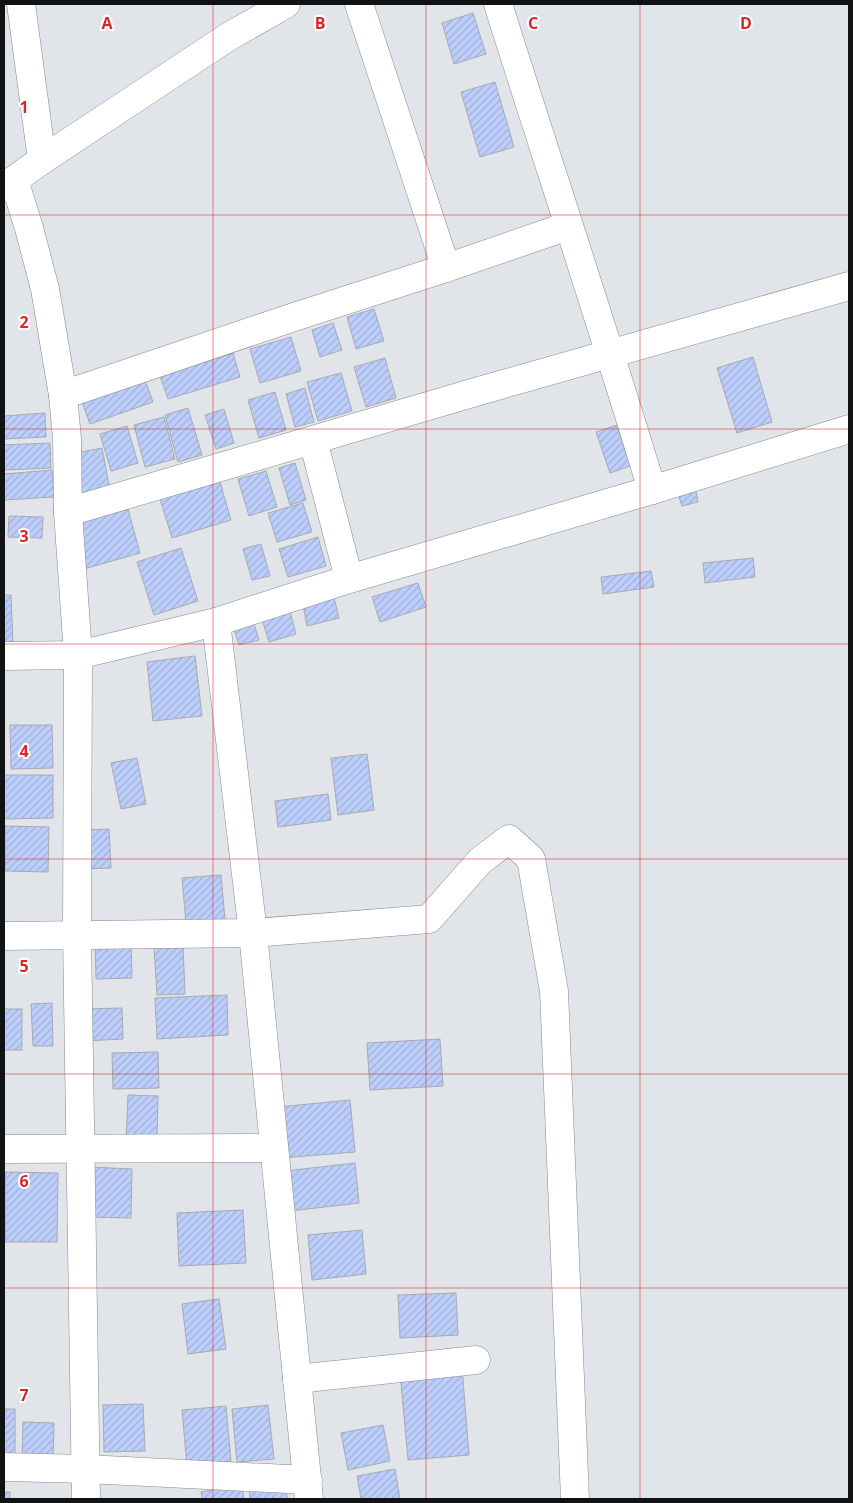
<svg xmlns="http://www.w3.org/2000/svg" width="853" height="1503" viewBox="0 0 853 1503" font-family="'Open Sans',sans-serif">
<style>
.building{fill:url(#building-hatch);stroke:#a8aab0}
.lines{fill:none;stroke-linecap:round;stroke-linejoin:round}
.minor-casing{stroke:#86888e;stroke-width:29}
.minor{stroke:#fff;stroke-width:28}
.grid{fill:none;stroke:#d62828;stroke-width:1;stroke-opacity:0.55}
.grid-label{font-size:16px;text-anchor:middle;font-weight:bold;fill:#d62828;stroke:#fff;stroke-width:4;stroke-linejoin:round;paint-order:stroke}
</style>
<defs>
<pattern id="building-hatch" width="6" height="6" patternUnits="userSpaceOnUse" patternTransform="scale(1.25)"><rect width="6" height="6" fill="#bccefb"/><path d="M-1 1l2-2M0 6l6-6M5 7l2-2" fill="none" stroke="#a1b0d6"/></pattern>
</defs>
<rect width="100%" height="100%" fill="#e1e4e9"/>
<g class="building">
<polygon points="473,13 486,54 454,64 442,23"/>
<polygon points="495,82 514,147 480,157 461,92"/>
<polygon points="374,309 384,341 356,349 347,317"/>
<polygon points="333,323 342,350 320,357 312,330"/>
<polygon points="291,337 301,371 260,383 250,349"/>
<polygon points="233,353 240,377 168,399 160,376"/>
<polygon points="753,357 772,422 737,433 717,368"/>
<polygon points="385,358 396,398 366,407 354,367"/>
<polygon points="341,373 352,411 318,421 307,382"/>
<polygon points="145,380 153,402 90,424 82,402"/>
<polygon points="305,388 314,422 295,427 286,394"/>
<polygon points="275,392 286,430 259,438 248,400"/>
<polygon points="188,408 202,455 178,462 165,415"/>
<polygon points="224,409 234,443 216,449 205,415"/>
<polygon points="45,413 46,437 4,439 4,416"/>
<polygon points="164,417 175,459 145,467 134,425"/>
<polygon points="617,425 630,466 610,473 596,432"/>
<polygon points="127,426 138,463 111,471 100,434"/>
<polygon points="50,443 51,468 4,470 4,445"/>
<polygon points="102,448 111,495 79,501 71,454"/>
<polygon points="295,463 306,500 290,505 279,468"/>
<polygon points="52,470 54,497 4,500 4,474"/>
<polygon points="266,471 277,507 249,516 238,479"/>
<polygon points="220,482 231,520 172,538 160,499"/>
<polygon points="694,482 698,502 682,506 675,485"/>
<polygon points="303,503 312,532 277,542 268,513"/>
<polygon points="128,509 140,553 84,569 72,525"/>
<polygon points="9,516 43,517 42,538 8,537"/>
<polygon points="318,537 326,566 288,577 279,549"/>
<polygon points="261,544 270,576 252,580 243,549"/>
<polygon points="181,548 198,601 154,615 137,562"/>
<polygon points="753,558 755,577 705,583 703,563"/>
<polygon points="651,571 654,587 603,594 601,577"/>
<polygon points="418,583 426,607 380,622 372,597"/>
<polygon points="4,595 11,595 13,645 4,645"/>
<polygon points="334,598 339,618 307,626 303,605"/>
<polygon points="289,608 296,634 269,642 261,616"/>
<polygon points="251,614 259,640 239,645 231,620"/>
<polygon points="195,656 202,716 153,721 147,662"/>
<polygon points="10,725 52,725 53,768 11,769"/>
<polygon points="367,754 374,810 338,815 331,758"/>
<polygon points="137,758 146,804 121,809 111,763"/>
<polygon points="4,775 53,775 53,818 4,819"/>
<polygon points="328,794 331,820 278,827 275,801"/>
<polygon points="5,826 49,827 48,872 5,871"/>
<polygon points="109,829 111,868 81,869 79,830"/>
<polygon points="221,875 225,920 186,923 182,878"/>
<polygon points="95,941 131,941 132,978 96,979"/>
<polygon points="183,947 185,994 157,995 154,948"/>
<polygon points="227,995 228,1035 157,1039 155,998"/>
<polygon points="52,1003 53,1046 33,1046 31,1004"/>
<polygon points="122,1008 123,1039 84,1041 82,1009"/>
<rect x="4" y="1009" width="18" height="41"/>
<polygon points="440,1039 443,1086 370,1090 367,1043"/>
<polygon points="158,1052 159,1088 113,1089 112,1053"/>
<polygon points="128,1095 158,1096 157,1140 126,1139"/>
<polygon points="350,1100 355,1152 283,1158 278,1107"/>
<polygon points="355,1163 359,1203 290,1211 285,1171"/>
<polygon points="88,1167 132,1169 131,1218 86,1217"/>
<polygon points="5,1172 58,1173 57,1242 5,1242"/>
<polygon points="243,1210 246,1263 179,1266 177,1213"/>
<polygon points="362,1230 366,1274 312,1280 308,1235"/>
<polygon points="456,1293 458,1335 400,1338 398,1295"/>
<polygon points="219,1299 226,1349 188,1354 182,1304"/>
<polygon points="462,1367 469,1455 408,1460 400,1372"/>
<polygon points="143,1404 145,1451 104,1452 103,1405"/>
<polygon points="268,1405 274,1459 237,1462 232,1409"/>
<polygon points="226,1406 231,1462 187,1466 182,1410"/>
<rect x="4" y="1409" width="11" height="48"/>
<polygon points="23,1422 54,1423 53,1460 22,1459"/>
<polygon points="383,1425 390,1461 348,1470 341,1433"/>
<polygon points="395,1469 400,1499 361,1499 357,1476"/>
<polygon points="286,1483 287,1499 250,1499 249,1487"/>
<polygon points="242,1486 244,1499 202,1499 201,1492"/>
<rect x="4" y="1492" width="6" height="7"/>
</g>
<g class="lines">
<g class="minor-casing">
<g id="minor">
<polyline points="21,4 42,160"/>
<polyline points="359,4 446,268"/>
<path d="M 498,4 C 549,166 603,327 652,490"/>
<polyline points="14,180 29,228 45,289 63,395 67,439 68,512 78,655 77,934 86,1499"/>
<polyline points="4,187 42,160 228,37 286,4"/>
<polyline points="63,395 294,317 446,268 568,226"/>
<polyline points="313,440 349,579"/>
<polyline points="68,512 479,391 849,286"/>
<polyline points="216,622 253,933 309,1499"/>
<polyline points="4,656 78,655 216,622 349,579 652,490 849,429"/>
<polyline points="4,936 253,933 429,919 480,861 509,839 531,859 554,991 575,1499"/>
<polyline points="4,1149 273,1148"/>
<polyline points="297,1379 476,1360"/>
<polyline points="4,1467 86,1469 308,1480"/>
</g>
</g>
<use href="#minor" class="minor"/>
</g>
<path class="grid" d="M 213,4 L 213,1499M 426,4 L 426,1499M 640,4 L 640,1499M 4,215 L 849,215M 4,429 L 849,429M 4,644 L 849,644M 4,859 L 849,859M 4,1074 L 849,1074M 4,1288 L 849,1288"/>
<g class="grid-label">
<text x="107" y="29">A</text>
<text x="320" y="29">B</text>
<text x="533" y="29">C</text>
<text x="746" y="29">D</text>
<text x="24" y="113">1</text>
<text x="24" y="328">2</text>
<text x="24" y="542">3</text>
<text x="24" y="757">4</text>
<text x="24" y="972">5</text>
<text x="24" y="1187">6</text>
<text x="24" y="1401">7</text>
</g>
<rect width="853" height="1503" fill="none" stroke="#111214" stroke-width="10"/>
</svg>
